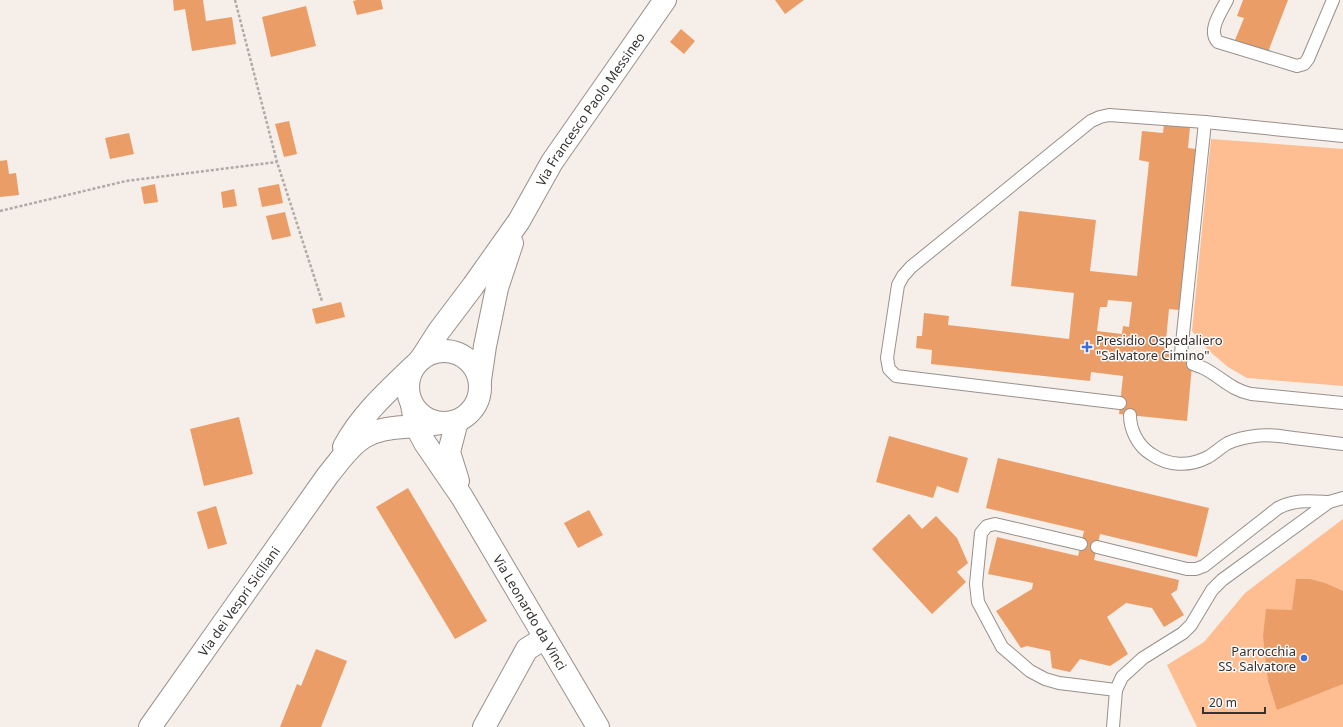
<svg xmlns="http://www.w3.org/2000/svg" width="1343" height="727" viewBox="0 0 1343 727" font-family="'Noto Sans',sans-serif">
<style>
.green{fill:#febe92}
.building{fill:#eb9d67;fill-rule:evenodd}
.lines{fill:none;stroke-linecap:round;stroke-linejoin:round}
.lane-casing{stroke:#98908c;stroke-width:14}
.street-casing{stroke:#98908c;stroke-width:24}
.secondary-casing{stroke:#98908c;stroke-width:24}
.path{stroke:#b1aaa6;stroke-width:2.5;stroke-dasharray:3 2;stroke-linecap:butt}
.lane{stroke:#fff;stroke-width:12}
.street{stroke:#fff;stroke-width:22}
.secondary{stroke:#fff;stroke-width:22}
.poi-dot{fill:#406dde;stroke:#fefcfb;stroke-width:1.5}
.labels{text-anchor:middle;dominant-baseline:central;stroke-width:3;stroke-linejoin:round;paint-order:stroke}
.street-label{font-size:13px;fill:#353230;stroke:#fefcfb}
.poi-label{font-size:13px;fill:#353230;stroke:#fefcfb;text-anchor:start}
</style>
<rect width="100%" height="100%" fill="#f6eee8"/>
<g class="green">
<polygon points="1211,139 1343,149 1343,386 1247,378 1228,367 1208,350 1192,331"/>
<polygon points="1343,519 1343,727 1197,727 1167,665 1204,642 1245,593"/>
</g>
<g class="building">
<polygon points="173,0 203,0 206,21 232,17 236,44 192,51 185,9 174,11"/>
<polygon points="357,0 381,0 383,9 357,15 353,1"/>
<polygon points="775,0 804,0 785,14"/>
<polygon points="1243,0 1288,0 1268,52 1235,40 1244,18 1237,16"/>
<polygon points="306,6 316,46 271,57 262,17"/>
<polygon points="681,29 695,41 684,54 670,42"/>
<polygon points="289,121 297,154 284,157 275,124"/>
<path d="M 1164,124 L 1190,127 L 1188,148 L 1196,149 L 1179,310 L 1169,309 L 1165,351 L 1193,354 L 1187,421 L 1119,414 L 1123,376 L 1091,372 L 1090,381 L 931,364 L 932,350 L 916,348 L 917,336 L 922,336 L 924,313 L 949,316 L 948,325 L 1069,339 L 1074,293 L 1011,286 L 1019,211 L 1096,220 L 1090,271 L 1137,276 L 1149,162 L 1139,160 L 1142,131 L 1163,133 ZM 1108,300 L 1132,302 L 1129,327 L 1123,326 L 1122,334 L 1097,331 L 1100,307 L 1107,307 Z"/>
<polygon points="129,133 134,154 110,159 105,138"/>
<polygon points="7,160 9,174 16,173 19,195 0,197 0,161"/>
<polygon points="155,184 158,202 144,204 141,187"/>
<polygon points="279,184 283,203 262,207 258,188"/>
<polygon points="234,189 237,206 223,208 221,192"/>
<polygon points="285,212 291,236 272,240 266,216"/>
<polygon points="341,302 345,317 316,324 312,309"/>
<polygon points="239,417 253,474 204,486 190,429"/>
<polygon points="889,436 968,458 958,493 937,486 933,498 876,482"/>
<polygon points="998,458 1209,508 1197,557 1100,534 1094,560 1179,580 1177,590 1171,594 1184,615 1164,627 1152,608 1126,603 1107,617 1128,654 1110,666 1080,659 1070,672 1052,668 1050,651 1027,646 1021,648 996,611 1032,589 1033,583 988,574 997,537 1078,556 1084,531 986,508"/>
<polygon points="408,488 487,621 455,639 376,507"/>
<polygon points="216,506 227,544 208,549 197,512"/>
<polygon points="589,510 603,535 578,548 564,523"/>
<polygon points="909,514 922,529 936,516 957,538 968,563 957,572 966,582 932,614 872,549"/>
<polygon points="1296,579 1310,579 1325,583 1343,591 1343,684 1277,710 1268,681 1263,636 1266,609 1292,610"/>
<polygon points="316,649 347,661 321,727 280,727 297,684 301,686"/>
</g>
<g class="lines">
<g class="lane-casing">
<g id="lane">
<path d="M 1227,0 C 1221,12 1207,31 1218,42 L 1297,66 L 1304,64 L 1308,59 L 1333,0"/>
<polyline points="1181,353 1205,122"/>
<path d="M 1193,364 C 1197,366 1203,367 1207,370 C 1223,379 1232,390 1251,394 L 1343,403"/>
<polyline points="1120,403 896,376 889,369 887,358 898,285 903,276 911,267 1091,121 1100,117 1109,115 1205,122 1343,136"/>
<path d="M 1130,415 C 1130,430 1138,446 1151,454 C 1168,466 1189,467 1208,457 C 1215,453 1221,447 1228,443 C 1237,439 1246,437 1255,436 C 1268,434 1281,436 1294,438 C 1311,440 1327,442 1343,444"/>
<polyline points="1081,544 995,524 987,526 981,533 976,584 978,602 1002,647 1030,671 1045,679 1059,683 1116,690"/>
<path d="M 1097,547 L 1187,569 L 1196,569 L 1204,566 L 1278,508 C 1295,499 1310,501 1329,502"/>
<polyline points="1113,727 1116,690 1122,677 1143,658 1183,633 1191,625 1212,590 1222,580 1329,502 1343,498"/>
</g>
</g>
<g class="street-casing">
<g id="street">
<path id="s1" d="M 412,405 L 416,426 L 425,443 L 462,497 L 598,727"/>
<polyline points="457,421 449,452 458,481"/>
<polyline points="484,727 527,649 545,638"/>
</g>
</g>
<g class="secondary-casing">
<g id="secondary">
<circle cx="444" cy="387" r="36"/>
<path id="s2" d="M 421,359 L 439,331 L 473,286 L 519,221 L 552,162 L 665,0"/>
<polyline points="480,380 485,346 497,288 512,243"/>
<path d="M 344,447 C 361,415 388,391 414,366"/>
<path id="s3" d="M 150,727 L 328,475 C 339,462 349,446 364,437 C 381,427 397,428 415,426 C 424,426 432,424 440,423"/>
</g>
</g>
<g class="path">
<polyline points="235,0 277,162 322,301"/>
<polyline points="0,211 126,181 277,162"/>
</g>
<use href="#lane" class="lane"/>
<use href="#street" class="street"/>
<use href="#secondary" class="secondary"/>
</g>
<g class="poi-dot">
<path d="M1085 341h4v4h4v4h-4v4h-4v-4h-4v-4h4z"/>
<circle cx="1304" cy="658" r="4"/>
</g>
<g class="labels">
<g class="street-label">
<text stroke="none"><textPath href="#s2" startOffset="302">Via Francesco Paolo Messineo</textPath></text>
<text stroke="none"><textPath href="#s3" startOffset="154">Via dei Vespri Siciliani</textPath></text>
<text stroke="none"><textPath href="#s1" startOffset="240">Via Leonardo da Vinci</textPath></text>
</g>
<g class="poi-label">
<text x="1096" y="340">Presidio Ospedaliero<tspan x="1096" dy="15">"Salvatore Cimino"</tspan></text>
<text x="1296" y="651" text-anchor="end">Parrocchia<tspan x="1296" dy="15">SS. Salvatore</tspan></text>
</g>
</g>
<path d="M1203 707v6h62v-6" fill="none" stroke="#353230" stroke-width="2"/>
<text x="1209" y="707" font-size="12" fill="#353230" stroke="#fefcfb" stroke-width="3" paint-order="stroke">20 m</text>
</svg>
